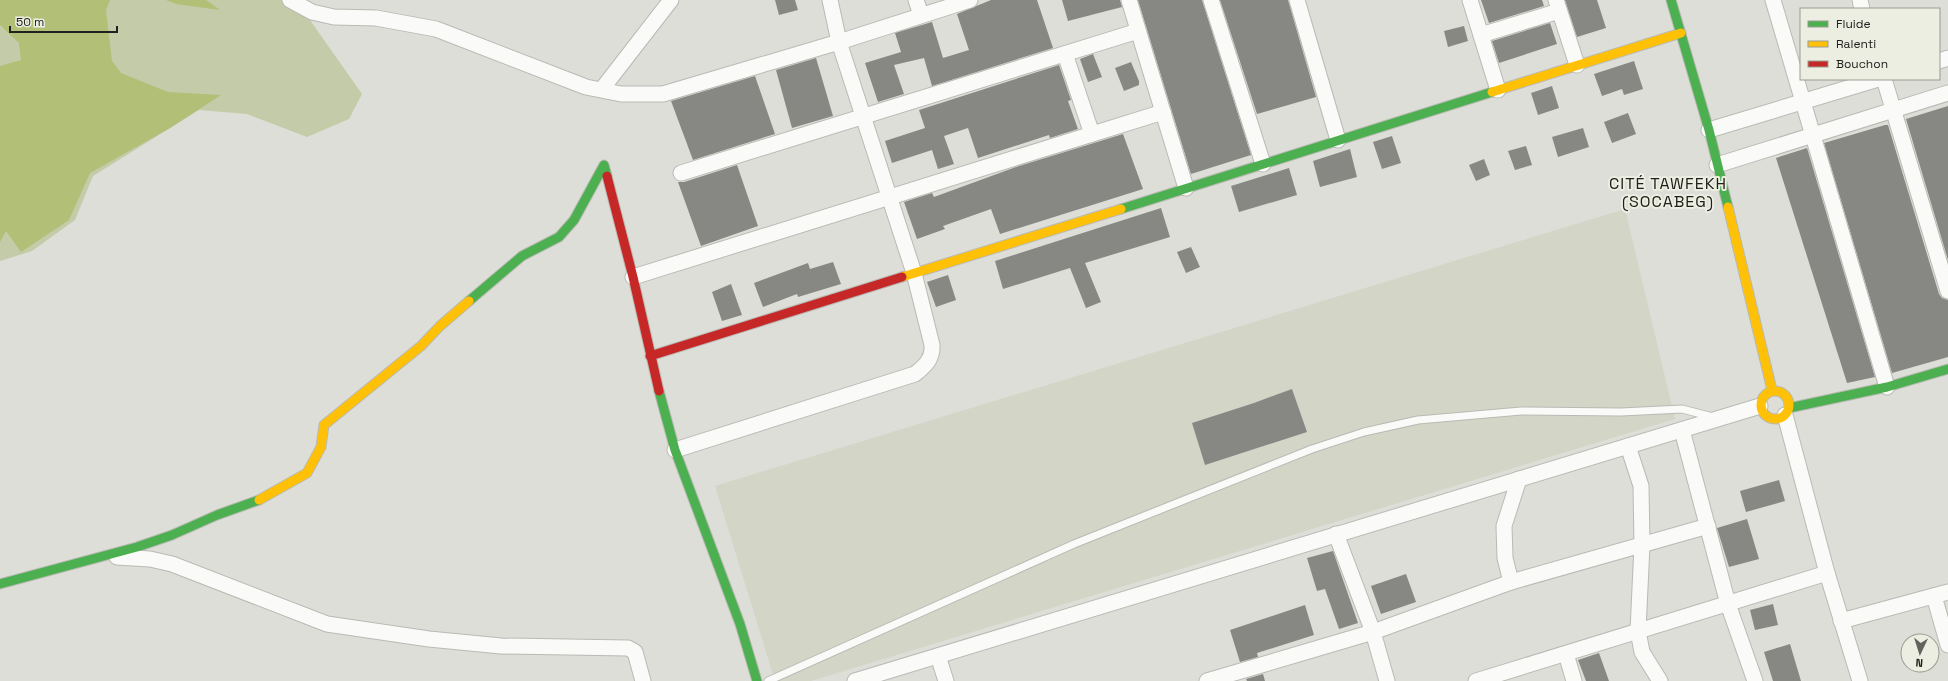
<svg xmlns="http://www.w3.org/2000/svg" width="1948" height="681" viewBox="0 0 1948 681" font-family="'Space Grotesk',sans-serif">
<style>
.built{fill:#d3d5c7}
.green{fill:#c4cba8}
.water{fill:#b2bf77}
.building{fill:#878883}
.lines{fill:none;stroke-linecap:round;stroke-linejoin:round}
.lane-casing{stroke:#b9bab4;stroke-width:9}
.street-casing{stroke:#b9bab4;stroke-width:17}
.fast-casing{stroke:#b9bab4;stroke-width:11}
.slow-casing{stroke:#b9bab4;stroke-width:11}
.jam-casing{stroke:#b9bab4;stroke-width:11}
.lane{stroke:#fafaf9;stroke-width:7}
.street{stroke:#fafaf9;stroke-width:15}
.fast{stroke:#4caf50;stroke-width:9}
.slow{stroke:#ffc107;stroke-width:9}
.jam{stroke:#c62828;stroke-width:9}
.labels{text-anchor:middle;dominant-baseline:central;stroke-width:4;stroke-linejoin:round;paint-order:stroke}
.quarter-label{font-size:16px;letter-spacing:1px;fill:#20211c;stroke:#ebeee1}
</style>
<rect width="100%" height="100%" fill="#ddded7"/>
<polygon class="built" points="1625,209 1675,419 811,681 775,681 715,486"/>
<polygon class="green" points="0,0 301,0 312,23 362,94 349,119 307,137 247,114 199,110 93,176 75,220 32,251 0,261"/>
<g class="water">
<polygon points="0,0 110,0 106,10 112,61 121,73 168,92 221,95 170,128 90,173 69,220 21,252 6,231 0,242 0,66 21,60 19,43 0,25"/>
<polygon points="166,0 206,0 220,10 176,4"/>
</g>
<g class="building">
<polygon points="775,0 795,0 798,10 779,15"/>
<polygon points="991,0 1037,0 1053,48 932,86 924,58 894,65 904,94 878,102 865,63 901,52 895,33 932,22 943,58 969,50 957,14"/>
<polygon points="1062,0 1120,0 1122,7 1068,21"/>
<polygon points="1138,0 1202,0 1251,155 1191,174"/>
<polygon points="1220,0 1288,0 1316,97 1257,114"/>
<polygon points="1481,0 1542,0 1544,6 1489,23"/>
<polygon points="1565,0 1597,0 1606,28 1577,37"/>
<polygon points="1550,23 1557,44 1499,63 1492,41"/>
<polygon points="1464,26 1468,41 1448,47 1444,31"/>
<polygon points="1093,54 1102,77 1088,82 1080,59"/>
<polygon points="816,58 833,116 792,128 776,70"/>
<polygon points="1634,61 1643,89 1624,95 1622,89 1602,96 1594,74"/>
<polygon points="1131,62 1139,81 1139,85 1124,91 1115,68"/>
<polygon points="1059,65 1071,100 1068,101 1078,129 1050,138 1049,135 978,158 968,128 944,136 954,164 938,169 932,150 892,163 885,141 925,128 919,110"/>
<polygon points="755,76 775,134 693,160 671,101"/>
<polygon points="1552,86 1559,108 1538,115 1531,93"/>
<polygon points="1948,106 1948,260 1906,119"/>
<polygon points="1628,113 1636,134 1612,143 1604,122"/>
<polygon points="1885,125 1888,125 1939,294 1942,298 1948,300 1948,357 1892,373 1824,143"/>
<polygon points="1583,128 1589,147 1558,157 1552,137"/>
<polygon points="1123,134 1143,189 1000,234 991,209 943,226 945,229 917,239 904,202 932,193 934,197 1016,167"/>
<polygon points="1392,136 1401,163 1382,169 1373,142"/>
<polygon points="1526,146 1532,165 1515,170 1508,151"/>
<polygon points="1807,148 1875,377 1847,383 1776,158"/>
<polygon points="1350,149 1357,177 1320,187 1313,161"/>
<polygon points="1484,159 1490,175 1476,181 1469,165"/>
<polygon points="737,165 758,226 701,246 678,182 684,182"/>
<polygon points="1289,168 1297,195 1239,212 1231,186"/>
<polygon points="1161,208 1170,237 1085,263 1101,302 1086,308 1070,268 1003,289 995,261"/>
<polygon points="1191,247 1200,267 1186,273 1177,252"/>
<polygon points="833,262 841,284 798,297 797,294 763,307 754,283 808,263 810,269"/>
<polygon points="948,275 956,300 936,307 927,282"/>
<polygon points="731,284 742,315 722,321 712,292"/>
<polygon points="1292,389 1307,432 1205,465 1192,423 1254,403"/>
<polygon points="1779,480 1785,501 1746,512 1740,491"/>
<polygon points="1747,519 1759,559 1729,567 1717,528"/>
<polygon points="1333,551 1358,623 1339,629 1325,589 1317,591 1307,558"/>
<polygon points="1406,574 1416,602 1381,614 1371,586"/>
<polygon points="1773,604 1778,625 1755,630 1750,610"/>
<polygon points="1305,605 1314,635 1257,653 1258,657 1240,662 1230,630"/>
<polygon points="1790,644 1801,681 1773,681 1764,652"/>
<polygon points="1599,653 1609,681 1586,681 1578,660"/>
<polygon points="1263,674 1265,681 1247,681 1246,679"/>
</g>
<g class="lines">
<g class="lane-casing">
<polyline id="lane" points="768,681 1074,544 1312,449 1364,432 1418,420 1521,411 1621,412 1682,409 1713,417"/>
</g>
<g class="street-casing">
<g id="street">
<polyline points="290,0 312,12 334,17 376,18 436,29 586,87 621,94 663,94 839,42 970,0"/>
<polyline points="916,0 921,15"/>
<polyline points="1129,0 1186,188"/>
<polyline points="1211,0 1263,164"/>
<polyline points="1297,0 1338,140"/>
<polyline points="1470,0 1498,90"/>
<polyline points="1556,0 1577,65"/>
<polyline points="1773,0 1887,387"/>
<polyline points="1860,0 1862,9"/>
<polyline points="1481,35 1559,11"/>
<polyline points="1065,54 1092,134"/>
<polyline points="1939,61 1948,58"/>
<polyline points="1884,79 1948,291"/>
<polyline points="602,89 671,0"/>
<polyline points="1709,130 1878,79"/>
<polyline points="1717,165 1948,93"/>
<polyline points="681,173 1138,31"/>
<polyline points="633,277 1163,112"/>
<polyline points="1785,415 1827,573 1860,681"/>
<polyline points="1682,430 1728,604 1755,681"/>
<polyline points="1628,446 1641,486 1642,545 1638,631 1642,652 1660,681"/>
<path d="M 675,450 L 915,374 C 925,366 933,359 932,345 L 914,273 L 839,42 L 830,0"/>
<polyline points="1336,534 1373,632 1387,681"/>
<polyline points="117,557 150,559 172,564 327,624 429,639 501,646 628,648 635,652 643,681"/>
<polyline points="1511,582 1505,558 1504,526 1519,479"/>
<polyline points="1934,596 1948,645"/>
<polyline points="1841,621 1948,592"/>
<polyline points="1566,654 1574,681"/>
<polyline points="938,656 946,681"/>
<polyline points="855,681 1760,406"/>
<polyline points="1207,681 1373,632 1511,582 1708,526"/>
<polyline points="1476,681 1827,573"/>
</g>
</g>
<g class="fast-casing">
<g id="fast">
<polyline points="1671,0 1709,130 1728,207"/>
<polyline points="1121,209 1492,92"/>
<polyline points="469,301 522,256 559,237 574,220 604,165 607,176"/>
<polyline points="659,391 675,450 740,624 757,681"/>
<polyline points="1789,408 1887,387 1948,369"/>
<polyline points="0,584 137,547 172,535 217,515 259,500"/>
</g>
</g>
<g class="slow-casing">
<g id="slow">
<polyline points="1492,92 1681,33"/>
<polyline points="1728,207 1772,390"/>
<polyline points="902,277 1121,209"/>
<circle cx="1775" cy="405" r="14"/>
<polyline points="259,500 307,473 321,447 324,425 421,346 440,326 469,301"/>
</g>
</g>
<g class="jam-casing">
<g id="jam">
<polyline points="607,176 633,277 659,391"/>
<polyline points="650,356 902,277"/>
</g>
</g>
<use href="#lane" class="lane"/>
<use href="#street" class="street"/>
<use href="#fast" class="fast"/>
<use href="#slow" class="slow"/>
<use href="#jam" class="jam"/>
</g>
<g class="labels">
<g class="quarter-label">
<text x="1668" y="183">CITÉ TAWFEKH<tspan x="1668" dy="18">(SOCABEG)</tspan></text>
</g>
</g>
<rect x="1800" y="8" width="140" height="72" fill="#ebeee1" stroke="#9a9c92"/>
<rect x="1808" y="21" width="20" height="6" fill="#4caf50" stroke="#9a9c92"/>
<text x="1836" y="28" font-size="12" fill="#20211c">Fluide</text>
<rect x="1808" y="41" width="20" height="6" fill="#ffc107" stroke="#9a9c92"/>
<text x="1836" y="48" font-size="12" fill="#20211c">Ralenti</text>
<rect x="1808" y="61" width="20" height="6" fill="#c62828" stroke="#9a9c92"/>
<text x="1836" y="68" font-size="12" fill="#20211c">Bouchon</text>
<g transform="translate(1920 653) rotate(184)"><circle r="19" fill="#ebeee1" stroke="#9a9c92"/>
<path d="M0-3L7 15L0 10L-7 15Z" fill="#62635d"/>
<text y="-6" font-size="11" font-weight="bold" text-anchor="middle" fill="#20211c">N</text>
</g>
<path d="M10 26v6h107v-6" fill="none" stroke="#20211c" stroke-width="2"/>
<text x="16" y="26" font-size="12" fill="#20211c" stroke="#ebeee1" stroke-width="3" paint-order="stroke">50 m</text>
</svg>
